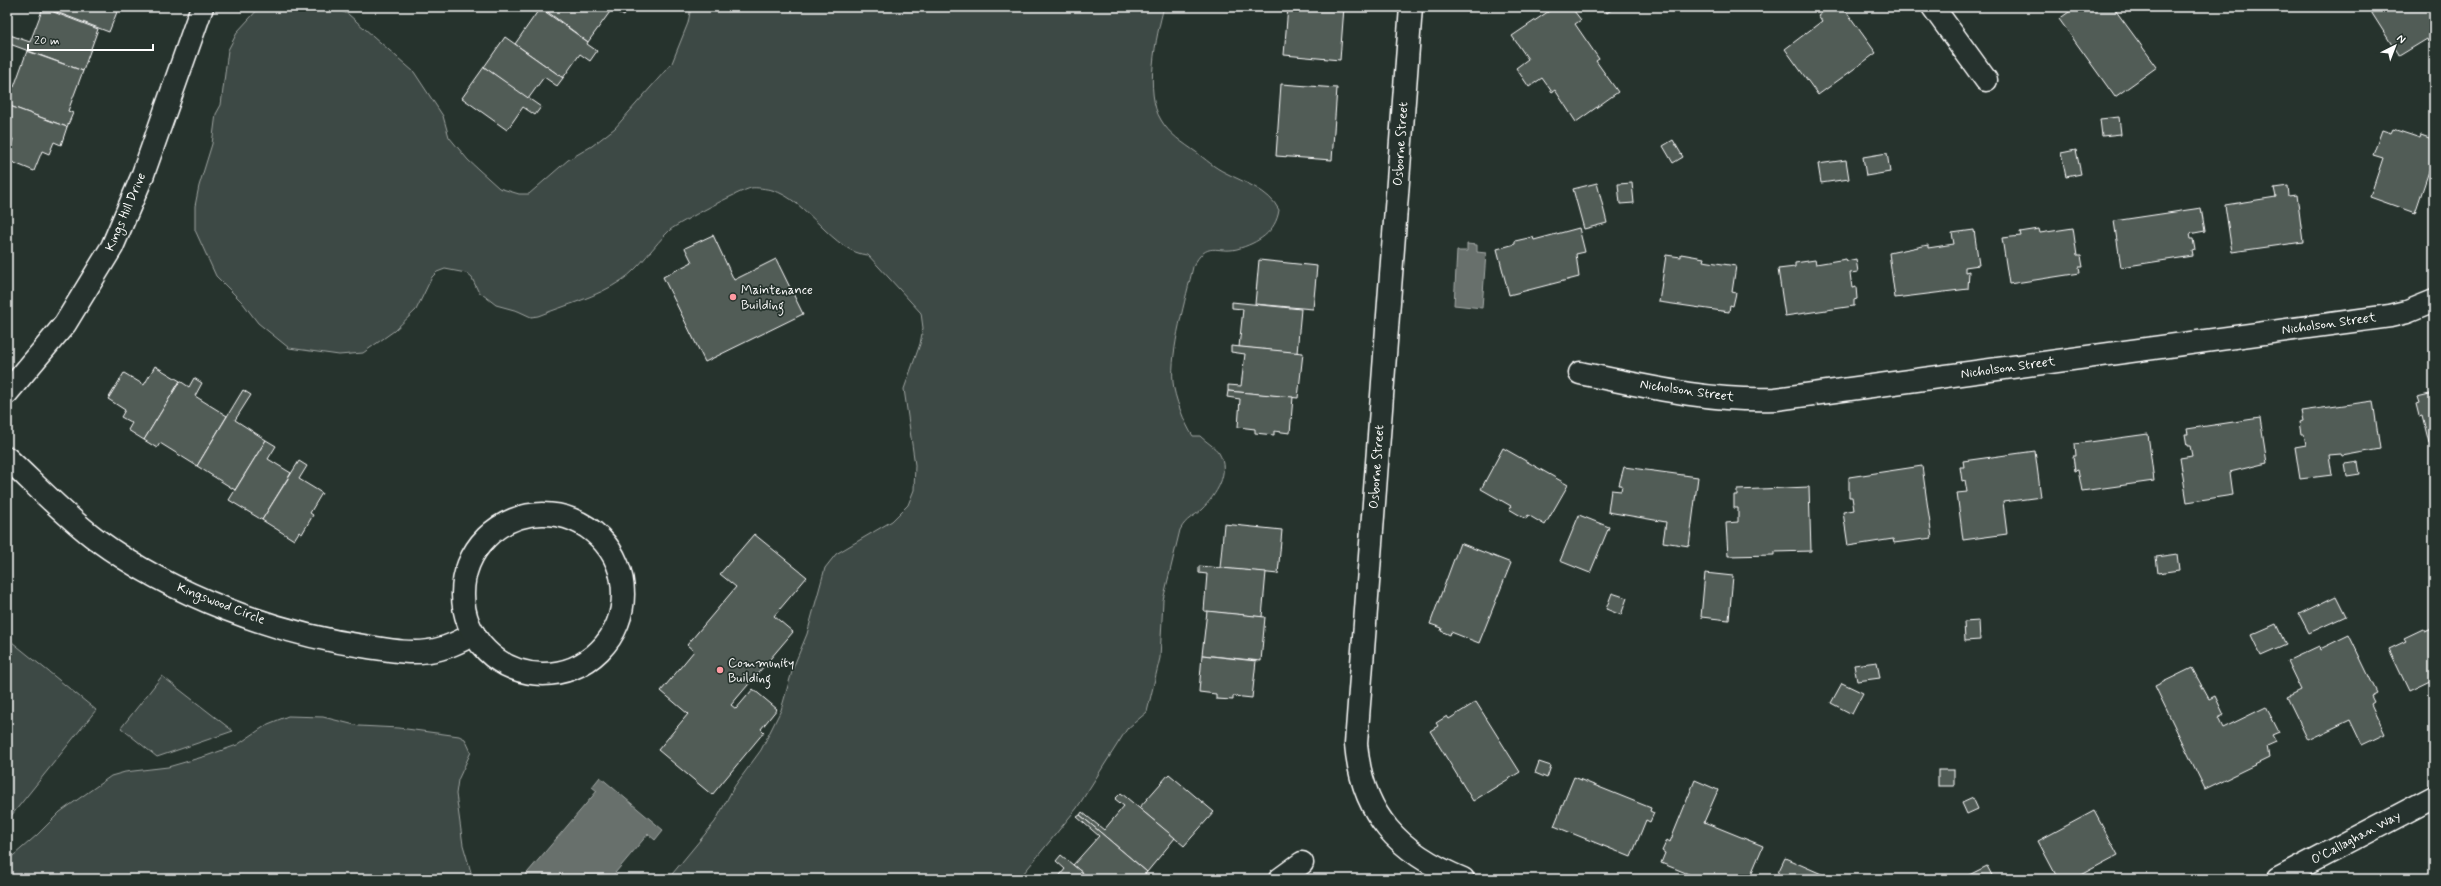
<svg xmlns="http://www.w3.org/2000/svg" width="2441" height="886" viewBox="0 0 2441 886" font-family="Mynerve,sans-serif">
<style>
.green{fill:#3e4944;stroke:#9ea4a2}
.water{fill:#67706c;stroke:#a4a9a7}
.building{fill:#515c57;stroke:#fff}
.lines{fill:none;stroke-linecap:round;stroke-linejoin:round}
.street-casing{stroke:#fff;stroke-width:25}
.secondary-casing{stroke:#fff;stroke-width:25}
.street{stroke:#26332d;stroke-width:22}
.secondary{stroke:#26332d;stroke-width:22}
.poi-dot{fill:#ff9aa2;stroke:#26332d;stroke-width:1.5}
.labels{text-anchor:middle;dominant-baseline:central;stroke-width:3.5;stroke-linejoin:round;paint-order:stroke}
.street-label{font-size:13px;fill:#fff;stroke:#26332d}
.poi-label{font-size:13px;fill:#fff;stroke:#26332d;text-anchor:start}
</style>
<rect width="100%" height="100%" fill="#26332d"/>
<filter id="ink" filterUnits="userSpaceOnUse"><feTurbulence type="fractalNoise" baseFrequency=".025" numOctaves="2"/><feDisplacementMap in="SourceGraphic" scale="8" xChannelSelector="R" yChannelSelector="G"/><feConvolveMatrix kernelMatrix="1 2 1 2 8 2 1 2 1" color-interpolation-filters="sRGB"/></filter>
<g filter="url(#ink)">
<g class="green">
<path d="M 260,7 L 331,7 L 348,14 L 414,72 L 443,116 L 449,137 L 468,160 L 499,188 L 519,194 L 529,194 L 568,160 L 592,146 L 615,128 L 672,63 L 688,23 L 691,7 L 1164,7 C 1156,36 1144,93 1161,120 C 1169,134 1183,143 1196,152 C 1205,159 1215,168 1226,173 C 1245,183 1269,190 1279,210 C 1276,232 1258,243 1237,249 C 1217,254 1207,239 1193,267 C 1186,298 1170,351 1173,382 C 1174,396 1185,425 1193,436 L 1200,436 C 1205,441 1215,447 1219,453 C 1231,473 1216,495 1202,509 C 1193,518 1187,517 1180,530 L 1163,600 L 1160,658 L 1147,712 L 1127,729 L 1077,808 L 1019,879 L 668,879 L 715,822 L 734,787 L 761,750 L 781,710 L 793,668 L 807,634 L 825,568 L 836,554 L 892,521 L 908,505 L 914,490 L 915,465 L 904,389 L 920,344 L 923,328 L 921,313 L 868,255 C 833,253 808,200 772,190 C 767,189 756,187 751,188 C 739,191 680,222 670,230 C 654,245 640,268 622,280 C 597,297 566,305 538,316 L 531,317 L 518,311 L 496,305 L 478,291 L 472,278 L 466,273 L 445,269 L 437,272 L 432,277 L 416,310 L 394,331 L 363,353 L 339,355 L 289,348 L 258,323 L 242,302 L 216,276 L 195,230 L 195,206 L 199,186 L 212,144 L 216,114 L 221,105 L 228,50 L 238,31 Z"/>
<polygon points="7,638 96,710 7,821"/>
<polygon points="162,676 233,731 157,757 121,728"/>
<polygon points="288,716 323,717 359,726 399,728 459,736 465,739 471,752 458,780 456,794 463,845 473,879 7,879 7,861 37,835 60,812 111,776 125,772 168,767 206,756 237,745 268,724"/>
</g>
<g class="water">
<polygon points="1467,244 1477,245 1477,252 1486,253 1482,308 1454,305 1457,251 1467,251"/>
<polygon points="600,777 663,830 655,840 648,834 610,879 522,879 597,791 592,787"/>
</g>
<g class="building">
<polygon points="43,7 119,7 109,32"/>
<polygon points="541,7 623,7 627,10 624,16 612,9 588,42"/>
<polygon points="1288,7 1344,7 1340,60 1284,55"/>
<polygon points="1555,7 1571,7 1581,20 1575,24 1599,59 1596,61 1618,92 1576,122 1555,90 1552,92 1542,78 1529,87 1516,68 1528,59 1512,36"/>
<polygon points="1602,7 1615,7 1607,13"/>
<polygon points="1829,7 1843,7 1876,53 1818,95 1785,49 1822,21 1818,15"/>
<polygon points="2076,7 2113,7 2157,67 2115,97 2059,19"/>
<polygon points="2368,7 2432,7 2434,38 2428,42 2427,39 2399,56"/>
<polygon points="43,8 98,29 83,71 7,43 7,34 30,42"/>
<polygon points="540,8 588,42 587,44 597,51 590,61 580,54 563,78 515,44"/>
<polygon points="505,37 563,78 557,86 544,77 528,99 484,67"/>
<polygon points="27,51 83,71 68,111 73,113 67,127 7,105 7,84 14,87"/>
<polygon points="484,67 541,107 535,115 523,107 507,130 462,98"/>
<polygon points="1281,84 1337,88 1332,160 1276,156"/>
<polygon points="7,105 67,127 61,145 54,142 49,154 42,151 34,171 7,160 13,139 7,136"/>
<polygon points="2119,117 2121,134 2102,136 2100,119"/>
<polygon points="2393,129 2420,138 2421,135 2432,139 2432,142 2434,143 2434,156 2415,213 2370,197 2383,158 2373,155 2382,130 2391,133"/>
<polygon points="1673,140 1683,157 1673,163 1663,146"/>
<polygon points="2076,150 2081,174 2066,177 2061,153"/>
<polygon points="1887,153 1890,172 1866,176 1863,157"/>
<polygon points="1846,160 1849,179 1821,183 1818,164"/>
<polygon points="1597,183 1607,223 1584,229 1573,189"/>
<polygon points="1632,183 1634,203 1620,204 1618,184"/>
<polygon points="2288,186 2289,196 2297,195 2303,242 2232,252 2225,205 2276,197 2274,188"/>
<polygon points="2201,208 2205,231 2189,234 2190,239 2193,239 2195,250 2192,251 2193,256 2121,267 2114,221"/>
<polygon points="1579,228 1585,252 1576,254 1579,277 1509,295 1497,249 1515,244 1515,241 1533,237 1534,240"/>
<polygon points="2073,228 2077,256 2081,256 2083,267 2079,267 2080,273 2009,284 2002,238 2021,236 2020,232 2039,229 2040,233"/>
<polygon points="1974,230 1979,265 1965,267 1965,272 1969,271 1968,289 1895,298 1889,253 1928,245 1928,248 1954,244 1952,233"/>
<polygon points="713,235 734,280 776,259 803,314 705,362 663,277 692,262 685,248"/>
<polygon points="1681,254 1704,258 1703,261 1736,266 1732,292 1736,293 1733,306 1730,305 1729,312 1659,302 1666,255 1681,257"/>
<polygon points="1846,259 1847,261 1856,259 1858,272 1850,273 1852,288 1856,287 1857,299 1854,300 1854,306 1785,316 1778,269 1795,267 1795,263 1815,260 1816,264"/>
<polygon points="1259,260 1317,266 1313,309 1255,304"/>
<polygon points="1232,302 1301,309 1297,353 1239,347 1243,309 1232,308"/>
<polygon points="1231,346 1303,353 1298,398 1228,391 1228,385 1241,386 1245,354 1231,352"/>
<polygon points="155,366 180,381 144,440 128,430 132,423 121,417 125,410 108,399 124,373 144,385"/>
<polygon points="194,378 202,383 195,396 227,416 197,466 160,443 157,448 144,440 180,381 189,387"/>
<polygon points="243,390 251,395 235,420 266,440 235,490 197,466"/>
<polygon points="1228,391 1293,397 1290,433 1274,431 1274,435 1255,433 1255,429 1238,427 1240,399 1227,397"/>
<polygon points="2434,393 2434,441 2429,443 2422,415 2419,416 2416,404 2419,403 2417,397"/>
<polygon points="2373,401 2380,449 2342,456 2341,454 2329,455 2332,475 2300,479 2295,447 2306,445 2304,434 2301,434 2299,422 2303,421 2301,411"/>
<polygon points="2260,418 2267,463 2230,472 2233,495 2187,502 2180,458 2192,456 2190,446 2187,446 2185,434 2188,434 2187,429"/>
<polygon points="2148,434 2154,481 2082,491 2078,470 2075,471 2073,456 2076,456 2075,444"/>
<polygon points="266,440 276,446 268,459 291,473 262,520 229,500"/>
<polygon points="1503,448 1568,485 1545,525 1528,515 1526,519 1509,509 1511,506 1481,489"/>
<polygon points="2035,451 2041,497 2003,502 2007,534 1963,540 1957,493 1967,492 1965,480 1962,481 1960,467 1964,467 1963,461"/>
<polygon points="299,461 307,466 299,479 322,493 310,513 313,515 302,534 299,532 294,540 262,520"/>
<polygon points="2358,462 2360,474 2347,476 2345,464"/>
<polygon points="1922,466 1932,538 1894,543 1893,539 1848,546 1843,512 1854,510 1852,497 1849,497 1849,477"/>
<polygon points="1624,467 1698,477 1689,546 1663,542 1666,522 1608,512 1611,490 1621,491 1622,485 1619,485"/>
<polygon points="1809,487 1811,551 1774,552 1774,555 1728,556 1726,523 1738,522 1738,508 1734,508 1734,495 1737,495 1737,490"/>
<polygon points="1579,515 1609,527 1590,573 1560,561"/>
<polygon points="1224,524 1282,530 1278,574 1220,568"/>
<polygon points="754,534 807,577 774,616 793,632 731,705 736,709 753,689 777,709 761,729 764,732 712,795 658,750 688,714 661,691 694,651 687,645 736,587 720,574"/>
<polygon points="1460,543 1511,563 1479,643 1451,632 1450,635 1441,631 1442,628 1430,624"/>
<polygon points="2177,554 2179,570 2158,573 2156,557"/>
<polygon points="1199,566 1266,572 1262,617 1204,611 1207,574 1199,573"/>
<polygon points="1705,573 1733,576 1729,620 1701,617"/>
<polygon points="1612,593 1627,598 1621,615 1606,609"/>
<polygon points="2336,596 2346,616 2309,633 2299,614"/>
<polygon points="1207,611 1265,617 1261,661 1202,655"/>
<polygon points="1979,621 1980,640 1965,641 1964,622"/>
<polygon points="2276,624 2286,645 2261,656 2251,635"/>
<polygon points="2434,628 2434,679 2409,691 2389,649 2406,641 2404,638 2423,629 2425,632"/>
<polygon points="2349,635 2377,693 2371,696 2374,702 2371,704 2385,734 2362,745 2350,720 2308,740 2287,697 2301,690 2287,661 2319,646 2320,649"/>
<polygon points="1202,655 1256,661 1252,698 1233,696 1233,700 1216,699 1216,694 1199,692"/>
<polygon points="1877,662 1880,678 1857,681 1854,665"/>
<polygon points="2192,668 2209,699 2215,696 2224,715 2218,718 2223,728 2266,707 2279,732 2272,735 2276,742 2267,746 2269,758 2205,789 2155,686"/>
<polygon points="1842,683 1863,693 1852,714 1831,703"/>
<polygon points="1476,702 1520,772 1473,801 1430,731 1438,726 1436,723 1447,716 1449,719"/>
<polygon points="1539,762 1551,766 1547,778 1535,773"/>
<rect x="1938" y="770" width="16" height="16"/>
<polygon points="1169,774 1214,812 1184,846 1139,808"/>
<polygon points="1574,777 1651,808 1650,811 1654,813 1650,822 1646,820 1631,857 1554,826"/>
<polygon points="1695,780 1718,790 1704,822 1763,846 1749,879 1701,879 1661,863 1665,853 1662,851 1667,840 1670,842"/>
<polygon points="1121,793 1175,838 1147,872 1080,815 1082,812 1104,830 1124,806 1115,799"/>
<polygon points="1973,798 1978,809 1967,814 1962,803"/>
<polygon points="2094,811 2118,855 2073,879 2058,879 2038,841"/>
<polygon points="1080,815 1147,872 1141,879 1090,879 1073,865 1099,836 1077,817"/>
<polygon points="1061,855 1073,865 1090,879 1057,879 1065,869 1056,861"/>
<polygon points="1785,858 1833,879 1775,879"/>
<polygon points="1987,866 1994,879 1961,879"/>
</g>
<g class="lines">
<g class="street-casing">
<g id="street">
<path d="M 1411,7 L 1356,744 C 1362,815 1399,853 1463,879"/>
<polyline points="1933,7 1986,80"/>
<path d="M 1580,373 C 1644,386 1710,402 1776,399 L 2390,316 L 2407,312 L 2434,301"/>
<polyline points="7,393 65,324 112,247 142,177 202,7"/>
<path d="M 7,458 C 36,485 64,515 96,539 C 172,595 276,634 369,647 C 389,650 409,654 429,651 C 445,649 459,642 474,634"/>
<circle cx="543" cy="594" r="80"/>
<polyline points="1280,879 1302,863"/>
</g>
</g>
<g class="secondary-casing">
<polyline id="secondary" points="2278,879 2434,797"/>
</g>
<use href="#street" class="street"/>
<use href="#secondary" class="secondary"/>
</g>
</g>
<g class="poi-dot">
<circle cx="733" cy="297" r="4"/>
<circle cx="720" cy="670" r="4"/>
</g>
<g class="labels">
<g class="street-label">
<text transform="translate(1401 144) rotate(-86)">Osborne Street</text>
<text transform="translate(126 212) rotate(-67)">Kings Hill Drive</text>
<text transform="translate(2329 324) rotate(-8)">Nicholson Street</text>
<text transform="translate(2008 368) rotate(-8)">Nicholson Street</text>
<text transform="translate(1687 391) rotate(8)">Nicholson Street</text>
<text transform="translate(1377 467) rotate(-86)">Osborne Street</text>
<text transform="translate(221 604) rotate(21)">Kingswood Circle</text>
<text transform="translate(2356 838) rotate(-28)">O'Callaghan Way</text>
</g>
<g class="poi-label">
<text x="741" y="290">Maintenance<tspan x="741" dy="15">Building</tspan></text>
<text x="728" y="663">Community<tspan x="728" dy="15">Building</tspan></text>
</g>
</g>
<rect width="2441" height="886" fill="none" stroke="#26332d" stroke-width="24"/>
<rect x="12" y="12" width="2417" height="862" fill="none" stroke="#fff" stroke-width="1.5" filter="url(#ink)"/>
<g transform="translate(2395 46) rotate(42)" stroke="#26332d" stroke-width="3" paint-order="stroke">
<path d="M0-3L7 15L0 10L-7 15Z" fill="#ffffff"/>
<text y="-6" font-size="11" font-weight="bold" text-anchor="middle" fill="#ffffff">N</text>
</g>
<path d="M28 44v6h125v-6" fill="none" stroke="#ffffff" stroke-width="2"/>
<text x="34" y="44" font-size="12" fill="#ffffff" stroke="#26332d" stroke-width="3" paint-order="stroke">20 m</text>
</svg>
